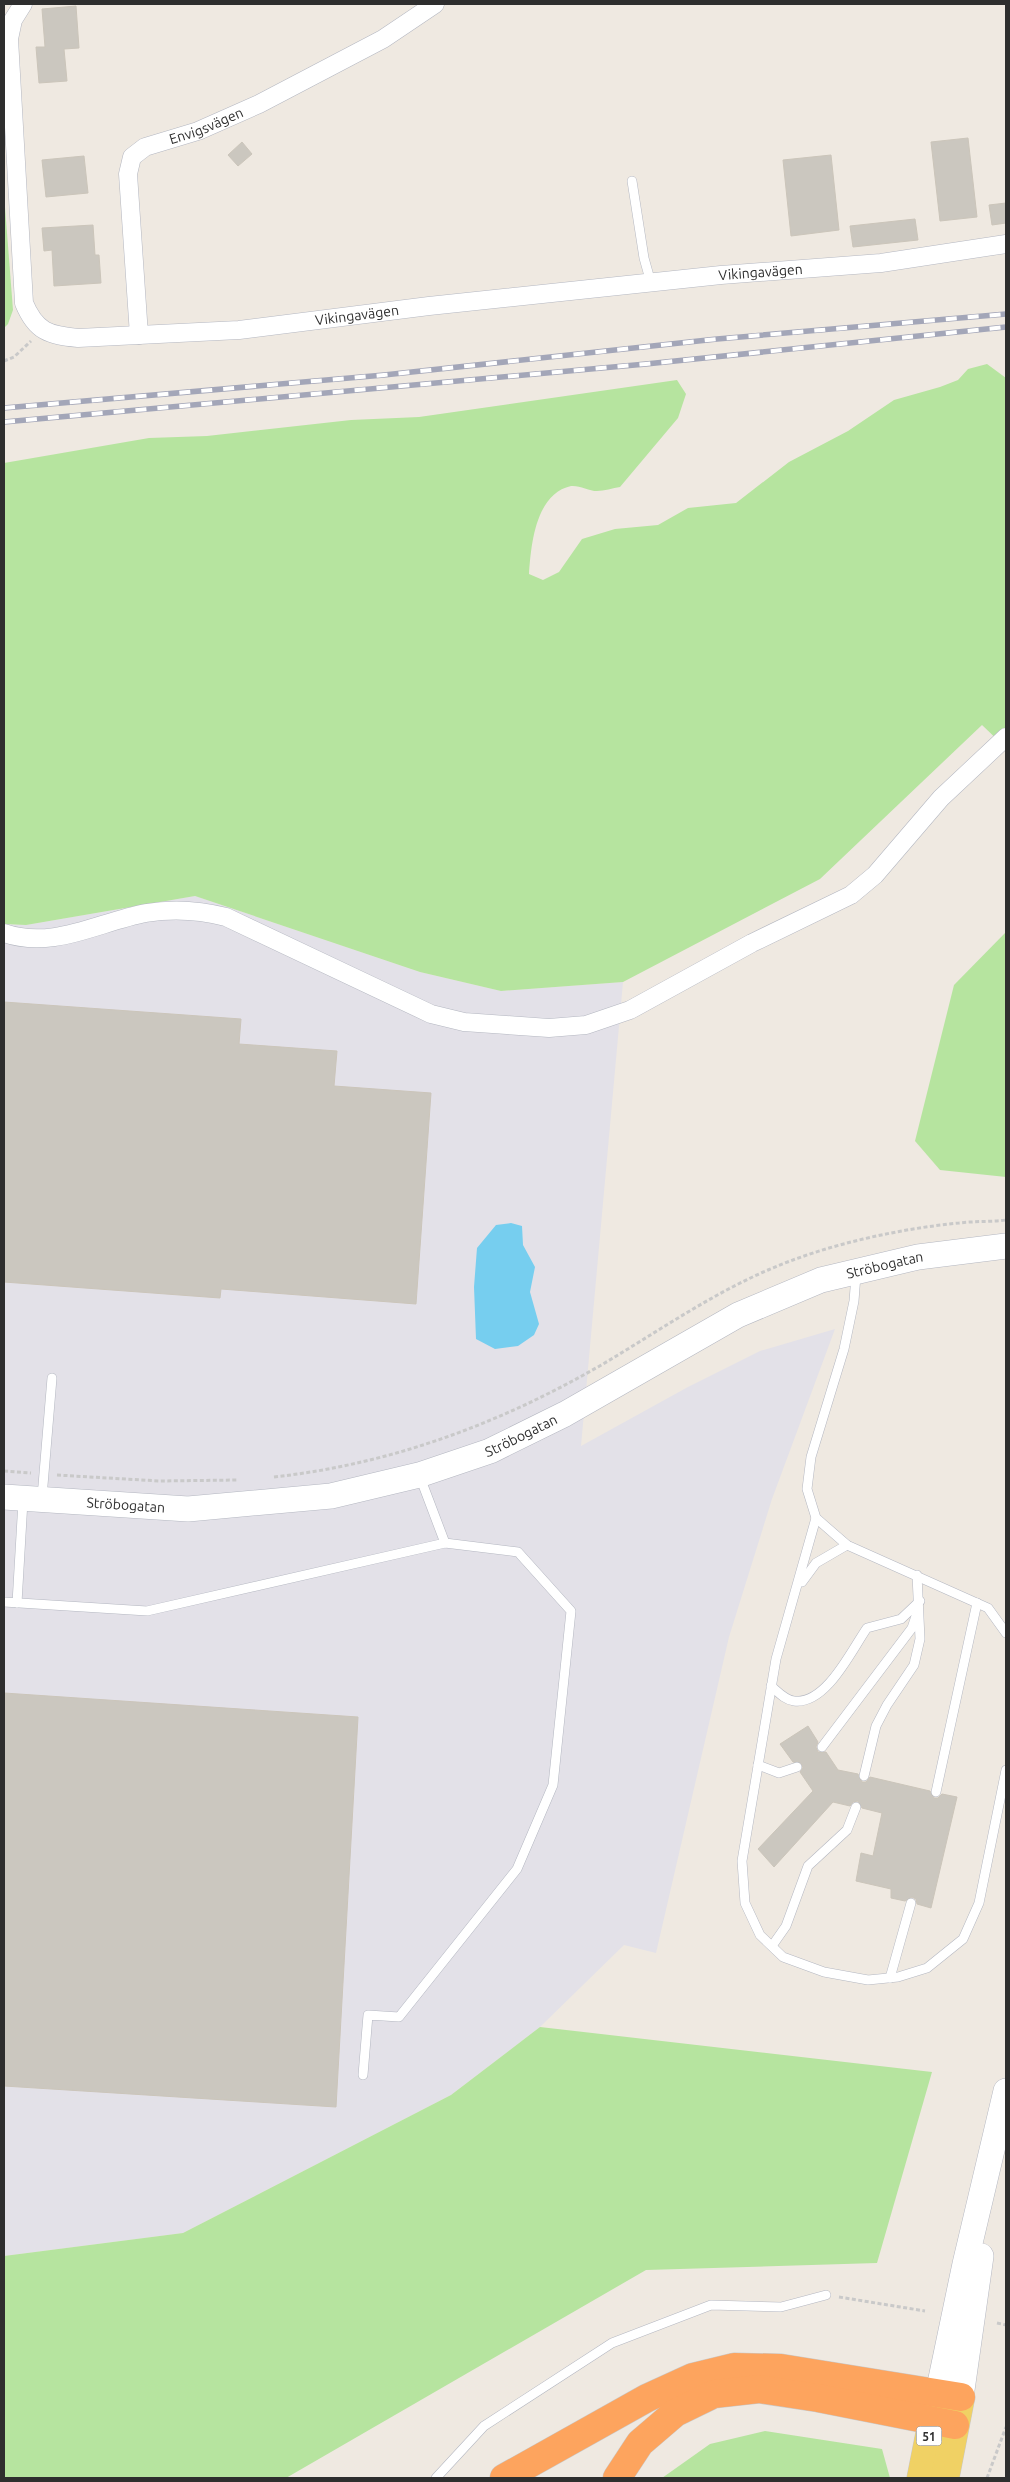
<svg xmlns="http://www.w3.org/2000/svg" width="1010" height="2482" viewBox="0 0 1010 2482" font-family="Ubuntu,sans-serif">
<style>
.industrial{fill:#e3e1e8}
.green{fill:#b6e49f}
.water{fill:#76ceef}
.building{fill:#cbc7bf;stroke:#cbc5ba}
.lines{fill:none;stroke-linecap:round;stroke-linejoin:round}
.lane-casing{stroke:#b4b7c1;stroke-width:10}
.street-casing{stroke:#b4b7c1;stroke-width:19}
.secondary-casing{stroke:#b4b7c1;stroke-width:26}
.primary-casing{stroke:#c9c9c9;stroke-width:29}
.highway-casing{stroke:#c9c9c9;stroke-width:29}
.path{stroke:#c9c9c9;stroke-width:3;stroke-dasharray:4 2.5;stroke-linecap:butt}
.lane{stroke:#fff;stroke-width:9}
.street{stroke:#fff;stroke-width:18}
.secondary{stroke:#fff;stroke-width:25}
.primary{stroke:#f0d164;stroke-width:28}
.highway{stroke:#fda45e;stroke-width:28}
.rail-casing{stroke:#a3a6b8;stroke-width:5.5}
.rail{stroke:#fff;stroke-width:4;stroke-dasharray:11;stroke-linecap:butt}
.labels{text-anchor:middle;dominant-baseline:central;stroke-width:4.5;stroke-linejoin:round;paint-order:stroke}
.shield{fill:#fff;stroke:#6d6d6d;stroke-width:1}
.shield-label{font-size:12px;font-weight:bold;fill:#2e2e2e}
.street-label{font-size:14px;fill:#2e2e2e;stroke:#fff}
</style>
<rect width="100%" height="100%" fill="#efe9e1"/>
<polygon class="industrial" points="195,896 420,972 501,991 623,982 581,1446 688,1387 760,1351 835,1329 772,1499 729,1637 656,1953 624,1945 540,2027 451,2095 183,2233 4,2256 4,924 26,925"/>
<g class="green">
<polygon points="4,194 13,310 8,324 4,328"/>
<path d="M 987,364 L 1006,378 L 1006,748 L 982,725 L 820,879 L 623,982 L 501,991 L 420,972 L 195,896 L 26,925 L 4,924 L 4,463 L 149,438 L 207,436 L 351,420 L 419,417 L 677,380 L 686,394 L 678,418 L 620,487 C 613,488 604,491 597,491 C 589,491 579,485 571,486 C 535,494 531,546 529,574 L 543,580 L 559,572 L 582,539 L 615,529 L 658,525 L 688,508 L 736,503 L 789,462 L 848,431 L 894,400 L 940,387 L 958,380 L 968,369 Z"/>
<polygon points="1006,932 1006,1177 940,1170 915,1141 954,985"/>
<polygon points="540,2027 932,2072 877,2263 646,2270 286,2478 4,2478 4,2256 183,2233 451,2095"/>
<polygon points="765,2431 882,2449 890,2478 662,2478 710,2444"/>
</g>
<polygon class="water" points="511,1223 522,1226 523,1245 535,1267 530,1292 539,1324 534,1335 518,1346 495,1349 476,1339 474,1287 477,1248 496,1225"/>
<g class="building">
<polygon points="76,6 79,48 64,49 67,81 39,83 36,47 45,47 42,9"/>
<polygon points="968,138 977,217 940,221 931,142"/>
<polygon points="242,142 252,154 238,166 228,155"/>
<polygon points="831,155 839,230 791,236 783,160"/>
<polygon points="84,156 88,193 46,197 42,160"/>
<polygon points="1006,203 1006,223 992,225 989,205"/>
<polygon points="915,219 918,240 853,247 850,226"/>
<polygon points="93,225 95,255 99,255 101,283 54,286 52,250 44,251 42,228"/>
<polygon points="4,1002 241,1019 239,1044 337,1051 334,1086 431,1093 416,1304 221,1289 220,1298 4,1282"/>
<polygon points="4,1693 358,1717 336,2107 4,2086"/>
<polygon points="808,1726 818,1742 816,1747 818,1752 826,1752 838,1770 858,1774 862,1782 866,1782 870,1777 930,1791 934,1798 938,1798 942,1794 957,1797 931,1908 917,1904 916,1899 912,1897 905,1901 891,1898 891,1889 856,1881 861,1853 873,1856 882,1813 862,1808 858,1801 853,1802 850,1806 833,1802 774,1867 758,1849 813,1791 800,1772 803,1768 801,1763 793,1762 780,1744"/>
</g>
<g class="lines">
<g class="lane-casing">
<g id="lane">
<polyline points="632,181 644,258 651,283"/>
<polyline points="856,1275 854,1301 844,1349 811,1457 807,1489 816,1518 847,1545 988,1608 1006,1633"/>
<polyline points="420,1477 445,1543"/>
<polyline points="42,1497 52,1378"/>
<polyline points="816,1518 776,1659 742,1861 745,1903 760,1935 783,1957 824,1972 868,1980 898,1977 927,1968 963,1939 979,1903 1006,1770"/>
<polyline points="802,1582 816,1563 847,1545"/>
<polyline points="4,1602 147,1611 445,1543 518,1552 571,1611 553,1785 517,1869 399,2017 368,2015 363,2075"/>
<polyline points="17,1603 23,1501"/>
<path d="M 771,1686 C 778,1692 785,1700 794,1701 C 826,1705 851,1651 867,1628 L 901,1619 L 920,1601"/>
<polyline points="822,1747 912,1628 917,1613"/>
<polyline points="758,1765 779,1773 797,1767"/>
<polyline points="864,1776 876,1726 887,1705 914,1665 920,1639 917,1575"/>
<polyline points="936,1792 977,1603"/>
<polyline points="772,1946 786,1926 808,1866 847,1830 856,1807"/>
<polyline points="890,1978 911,1903"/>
<polyline points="436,2478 484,2426 612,2343 711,2305 781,2307 826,2295"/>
</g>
</g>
<g class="street-casing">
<g id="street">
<path id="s1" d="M 23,4 L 13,20 L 9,39 L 24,303 C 36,332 49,335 78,338 L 239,330 L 429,306 L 721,275 L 881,263 L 1006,244"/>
<path id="s2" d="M 139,335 L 128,174 L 132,157 L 145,147 L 198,131 L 259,104 L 383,39 L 435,4"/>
<path d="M 4,933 C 53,950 98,922 146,913 C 175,908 199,910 226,917 L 431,1014 L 464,1022 L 549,1028 L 586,1025 L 630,1010 L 752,943 L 851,895 L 875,875 L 941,798 L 1006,737"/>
</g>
</g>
<g class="secondary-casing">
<g id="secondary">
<path id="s3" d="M 4,1497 L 188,1509 L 331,1496 L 419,1475 L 490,1451 L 565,1414 L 738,1315 L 821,1280 L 918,1257 L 1006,1246"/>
<polyline points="938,2393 965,2264 1006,2091"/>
<polyline points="961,2397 981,2256"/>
</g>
</g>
<g class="primary-casing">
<g id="primary">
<polyline points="921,2478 937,2397"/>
<polyline points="945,2478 960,2401"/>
</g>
</g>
<g class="highway-casing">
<g id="highway">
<polyline points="504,2478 647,2398 693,2377 734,2367 781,2368 961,2397"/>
<polyline points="617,2478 640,2443 675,2413 714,2394 759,2389 818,2398 955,2425"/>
</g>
</g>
<g class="path">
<polyline points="4,361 14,357 31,341"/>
<polyline points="4,1471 31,1473"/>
<polyline points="57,1475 159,1481 238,1480"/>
<path d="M 274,1477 C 392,1464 501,1423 603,1364 C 657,1332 710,1295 768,1270 C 825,1245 897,1229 959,1223 C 975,1221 991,1222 1006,1220"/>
<polyline points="839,2297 925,2311"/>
<polyline points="997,2323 1006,2325"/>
<polyline points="987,2478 1006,2427"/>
</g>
<use href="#lane" class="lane"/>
<use href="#street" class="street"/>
<use href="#secondary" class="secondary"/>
<use href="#primary" class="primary"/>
<use href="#highway" class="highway"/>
<g class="rail-casing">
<g id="rail">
<polyline points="4,408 384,375 717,339 1006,314"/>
<polyline points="4,422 646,364 1006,327"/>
</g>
</g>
<use href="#rail" class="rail"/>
</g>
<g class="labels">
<rect class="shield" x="916.5" y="2426.5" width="25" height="19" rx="4"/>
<g class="shield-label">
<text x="929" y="2436">51</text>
</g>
<g class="street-label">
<text stroke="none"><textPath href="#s2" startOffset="260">Envigsvägen</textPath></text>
<text stroke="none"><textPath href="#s1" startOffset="1058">Vikingavägen</textPath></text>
<text stroke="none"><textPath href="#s1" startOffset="652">Vikingavägen</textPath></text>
<text stroke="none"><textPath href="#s3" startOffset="932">Ströbogatan</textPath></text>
<text stroke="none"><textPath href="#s3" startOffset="528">Ströbogatan</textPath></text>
<text stroke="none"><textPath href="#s3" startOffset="122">Ströbogatan</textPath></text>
</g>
</g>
<rect width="1010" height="2482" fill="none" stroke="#2e2e2e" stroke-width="10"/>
</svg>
